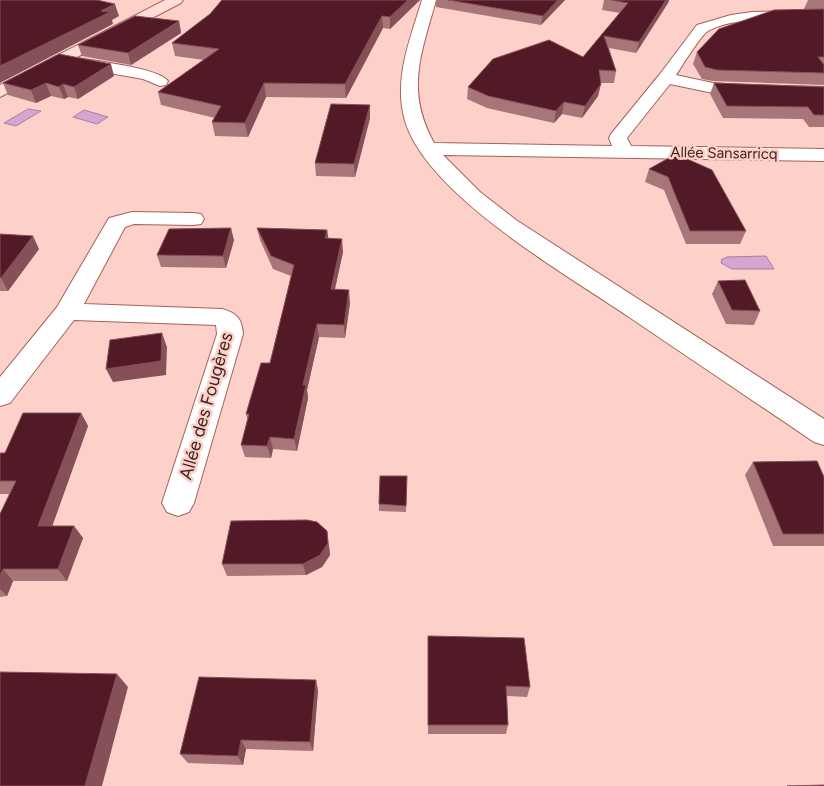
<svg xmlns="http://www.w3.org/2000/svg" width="824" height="786" viewBox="0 0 824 786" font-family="Figtree,sans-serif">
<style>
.water{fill:#d7a5d2;stroke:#a97e9c}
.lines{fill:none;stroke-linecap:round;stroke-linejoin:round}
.street-casing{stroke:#a26258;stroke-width:2}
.secondary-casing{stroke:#a26258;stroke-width:2}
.street{fill:#fff;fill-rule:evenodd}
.secondary{fill:#fedcd8;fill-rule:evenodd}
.wall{fill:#a87578}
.shaded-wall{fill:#855057}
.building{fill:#521926;stroke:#855057}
.labels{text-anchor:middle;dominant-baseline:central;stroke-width:5;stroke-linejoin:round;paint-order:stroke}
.far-street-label{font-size:15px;fill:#3e231f;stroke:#fdd1c9}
.street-label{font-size:18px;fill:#3e231f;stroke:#fdd1c9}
</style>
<rect width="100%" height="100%" fill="#fdd1c9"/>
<g class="water">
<polygon points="28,109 41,111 16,126 4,123"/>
<polygon points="84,110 108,117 97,124 73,117"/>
<polygon points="766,256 774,269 732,269 721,263 722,259 726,258 726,257"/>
</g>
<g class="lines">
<g class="street-casing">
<g id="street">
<path d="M 422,0 L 436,0 C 421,55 405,90 434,143 L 612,146 L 609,138 L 611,134 L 660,74 L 697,25 L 731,15 L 752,12 L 824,10 L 824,18 C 795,19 732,16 708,31 C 701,35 682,66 676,75 L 713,83 L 737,85 L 824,87 L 824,97 L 713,93 L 670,84 L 627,138 L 631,146 L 824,149 L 824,161 L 443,155 L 480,192 L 516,220 L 824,419 L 824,445 L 814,442 C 752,400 691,359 629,317 C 566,274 427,195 405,121 C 393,79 410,40 422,0 Z"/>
<path d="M 77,58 C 95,61 159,68 168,81 L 166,85 L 160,86 L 143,79 L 71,66 L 69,63 L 71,60 Z"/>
<path d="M 132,212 L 193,213 L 201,214 L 204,219 L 201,224 L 193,225 L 134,224 L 125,227 L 84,304 L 222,309 C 237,313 242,319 243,334 L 194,503 L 189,512 L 178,516 L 167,512 L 162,503 L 217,334 L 216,325 L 74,320 L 10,403 L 0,406 L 0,377 L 57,307 L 109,218 Z"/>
</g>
</g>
<g class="secondary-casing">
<polygon id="secondary" points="165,0 183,0 181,3 0,97 0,85"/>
</g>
<use href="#street" class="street"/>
<use href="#secondary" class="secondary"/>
</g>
<g class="wall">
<polygon points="222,0 420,0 390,29 383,28 346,98 266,97 248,137 215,136 212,122 215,118 161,105 158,92 204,60 175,56 172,43 210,14"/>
<polygon points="436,0 565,0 541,25 436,7"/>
<polygon points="604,0 669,0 668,3 636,53 609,48 616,71 614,83 601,83 598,96 582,118 562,114 554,123 487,108 467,99 468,87 583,57 620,13 602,10"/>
<polygon points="808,0 824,0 824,9 804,9"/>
<polygon points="824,9 824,85 713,81 702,79 693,64 697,52"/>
<polygon points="179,21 181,33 131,65 82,56 78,45"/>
<polygon points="114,76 78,99 68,97 64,99 51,96 36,103 8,95 3,83"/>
<polygon points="714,83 824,87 824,127 809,127 803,119 723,118 710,94"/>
<polygon points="370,118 355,177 316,176 315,163"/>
<polygon points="676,154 746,231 740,244 686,244 664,190 645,182 649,169"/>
<polygon points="257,228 327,230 328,238 343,252 335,289 350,303 345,338 319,337 307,390 308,398 297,451 273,449 271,458 245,457 241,445 248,421 246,414 270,363 291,276 273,269 260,240"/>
<polygon points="0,234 39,249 8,291 0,291"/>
<polygon points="234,240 226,268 161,267 157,255"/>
<polygon points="718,281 760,311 754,325 726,324 712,294"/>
<polygon points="81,413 88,426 52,526 74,526 83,538 67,581 13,581 7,596 0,597 0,514 9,494 0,494 0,453 5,453"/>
<polygon points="753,462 824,477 824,546 773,546 745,475"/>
<polygon points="407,482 406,512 379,511 379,504"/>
<polygon points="329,544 330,555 322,567 306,575 227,576 222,564"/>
<polygon points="428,636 530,687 527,697 507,696 508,725 506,734 428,734"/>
<polygon points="318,690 313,751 246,749 243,765 188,763 180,754"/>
</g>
<g class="shaded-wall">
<polygon points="408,0 420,0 390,29 390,17"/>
<polygon points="558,0 565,0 541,25 543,16"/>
<polygon points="666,0 669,0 668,3 636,53 639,42"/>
<polygon points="115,4 119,16 112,20 113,24 0,83 0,66"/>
<polygon points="382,16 383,28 346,98 345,84"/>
<polygon points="179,21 181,33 131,65 128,53"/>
<polygon points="111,64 114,76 78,99 74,87"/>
<polygon points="46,83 51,96 36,103 31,90"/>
<polygon points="264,83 266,97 248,137 245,123"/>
<polygon points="63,84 68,97 64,99 59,87"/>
<polygon points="601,84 598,96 582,118 585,106"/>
<polygon points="564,102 562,114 554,123 556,111"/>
<polygon points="370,105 370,118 355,177 354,164"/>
<polygon points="231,228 234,240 226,268 223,256"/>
<polygon points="327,230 329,242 325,238"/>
<polygon points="33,236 39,249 8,291 1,278"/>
<polygon points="342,239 343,252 332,302 331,289"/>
<polygon points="349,290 350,303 345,338 344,325"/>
<polygon points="317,324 319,337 307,390 308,398 297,451 294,439 303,385"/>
<polygon points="162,333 167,347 166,375 113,382 106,369"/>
<polygon points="81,413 88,426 48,538 38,526"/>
<polygon points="270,437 273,449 271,458 267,446"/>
<polygon points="74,526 83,538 67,581 58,569"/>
<polygon points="327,531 330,555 322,567 306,575 303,564"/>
<polygon points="3,569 13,581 7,596 0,589 0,576"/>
<polygon points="117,674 128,687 102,786 85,786"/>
<polygon points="316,680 318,690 313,751 310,742"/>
<polygon points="241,740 246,749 243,765 238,756"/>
</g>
<g class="building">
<polygon points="0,0 97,0 115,4 101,11 110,12 0,66"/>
<polygon points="222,0 408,0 390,17 382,16 345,84 264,83 245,123 212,122 221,106 158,92 219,49 172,43 210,14"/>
<polygon points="448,0 558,0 543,16"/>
<polygon points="611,0 666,0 639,42 604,36 616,71 599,70 601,84 585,106 564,102 556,111 488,96 468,87 493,59 549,40 583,57 628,3"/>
<polygon points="824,9 824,57 818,57 824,65 824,73 717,70 705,67 697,52 719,29 774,10"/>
<polygon points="135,16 179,21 128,53 78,45"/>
<polygon points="59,54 111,64 74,87 63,84 59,87 46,83 31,90 3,83"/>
<polygon points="714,83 824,87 824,115 814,115 808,107 727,106"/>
<polygon points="331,104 370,105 354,164 315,163"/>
<polygon points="676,154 712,170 746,231 690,231 668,177 649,169"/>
<polygon points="231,228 223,256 157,255 169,229"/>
<polygon points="257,228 327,230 325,238 342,239 331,289 349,290 344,325 317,324 303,385 306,385 294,439 270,437 267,446 241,445 249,414 246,414 261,363 270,363 294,265 271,256"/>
<polygon points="0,234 33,236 1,278 0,278"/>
<polygon points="745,280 760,311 732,310 718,281"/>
<polygon points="162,333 161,361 106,369 110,340"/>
<polygon points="23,413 81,413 38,526 74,526 58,569 3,569 0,576 0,514 16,481 0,481 0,453 5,453"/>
<polygon points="817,461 824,477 824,534 783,534 753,462"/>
<polygon points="380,476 407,476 406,506 379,504"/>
<polygon points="307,520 317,522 327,531 328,543 320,555 303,564 222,564 231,521"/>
<polygon points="428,636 524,638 530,687 506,686 508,725 428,725"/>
<polygon points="0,672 117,674 85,786 0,786"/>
<polygon points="199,677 316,680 310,742 241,740 238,756 180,754"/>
<polygon points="824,785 824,786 787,786"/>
</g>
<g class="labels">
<g class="far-street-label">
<text transform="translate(724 153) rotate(1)">Allée Sansarricq</text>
</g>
<g class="street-label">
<text transform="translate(206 406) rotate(-74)">Allée des Fougères</text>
</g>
</g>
</svg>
